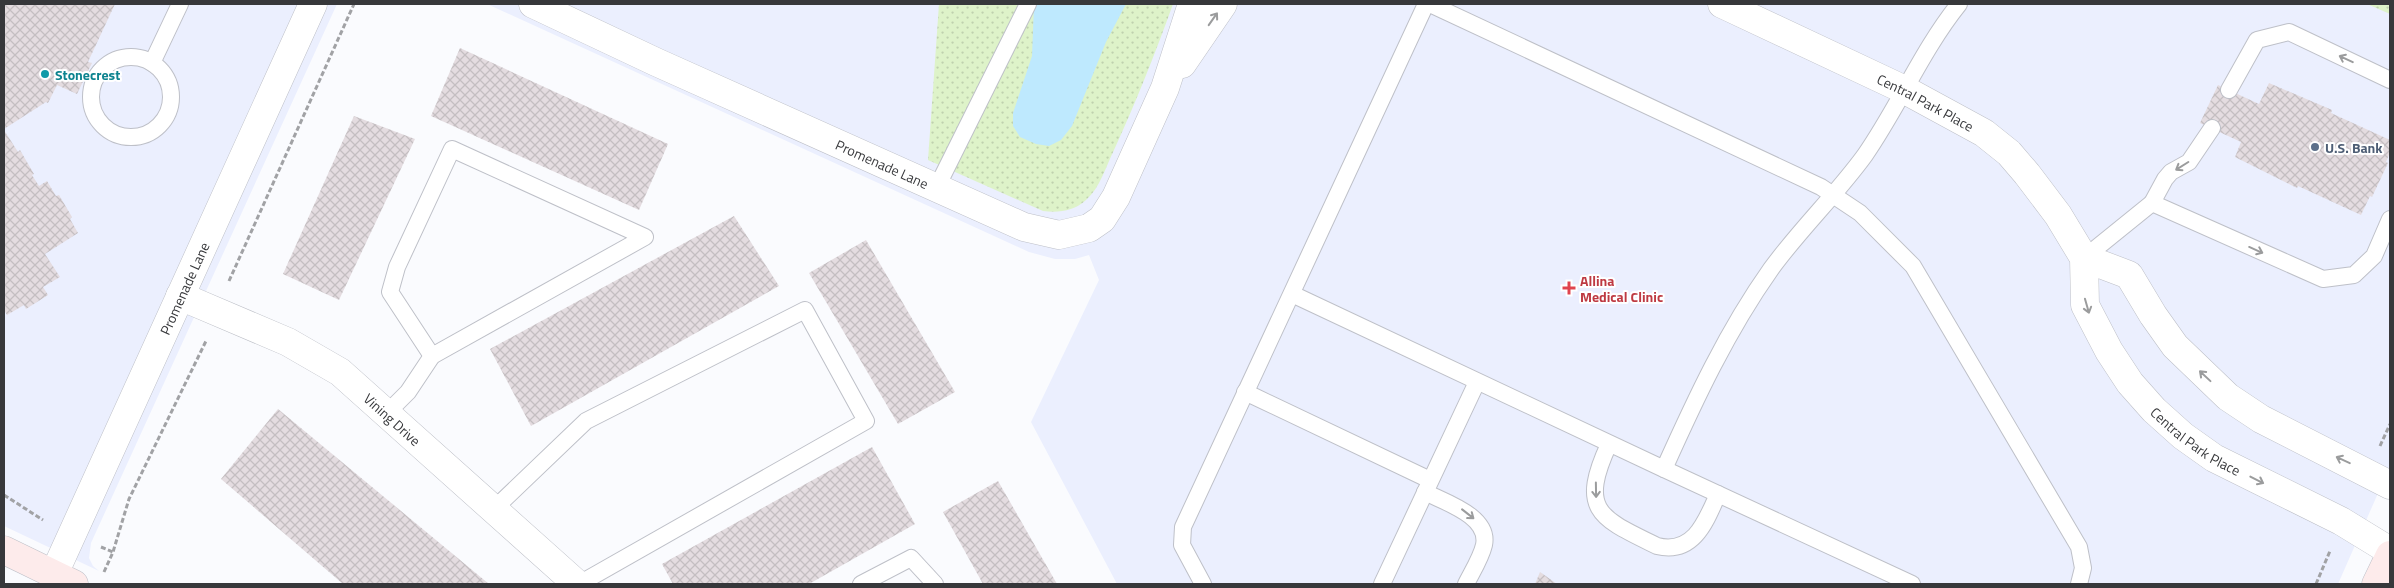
<svg xmlns="http://www.w3.org/2000/svg" width="2394" height="588" viewBox="0 0 2394 588" font-family="'Titillium Web',sans-serif">
<style>
.built{fill:#ebeffe}
.grass{fill:url(#grass-dots)}
.water{fill:#bee9fe}
.building{fill:url(#building-cross-hatch)}
.lines{fill:none;stroke-linecap:round;stroke-linejoin:round}
.lane-casing{stroke:#bec0c8;stroke-width:18}
.street-casing{stroke:#bec0c8;stroke-width:29}
.secondary-casing{stroke:#bec0c8;stroke-width:29}
.path{stroke:#a1a2a5;stroke-width:3;stroke-dasharray:5 2.5;stroke-linecap:butt}
.lane{stroke:#fff;stroke-width:16}
.street{stroke:#fff;stroke-width:28}
.secondary{stroke:#fdebeb;stroke-width:28}
.oneway{stroke:#9b9c9d}
.culture-dot{fill:#0f9aa8;stroke:#fff;stroke-width:2}
.service-dot{fill:#5c6f8a;stroke:#fff;stroke-width:2}
.health-dot{fill:#e0444e;stroke:#fff;stroke-width:2}
.labels{text-anchor:middle;dominant-baseline:central;stroke-width:4;stroke-linejoin:round;paint-order:stroke}
.culture-label{font-size:14px;font-weight:bold;fill:#0d838f;stroke:#fff;text-anchor:start}
.street-label{font-size:14px;fill:#37383b;stroke:#fff}
.service-label{font-size:14px;font-weight:bold;fill:#4e5e75;stroke:#fff;text-anchor:start}
.health-label{font-size:14px;font-weight:bold;fill:#be3a42;stroke:#fff;text-anchor:start}
</style>
<defs>
<pattern id="grass-dots" width="8" height="8" patternUnits="userSpaceOnUse" patternTransform="scale(1.25)"><rect width="8" height="8" fill="#def3c9"/><path d="M2 2h.1M6 6h.1" fill="none" stroke="#bfd1ae" stroke-width="1.8" stroke-linecap="round"/></pattern>
<pattern id="building-cross-hatch" width="8" height="8" patternUnits="userSpaceOnUse" patternTransform="scale(1.25)"><rect width="8" height="8" fill="#e4dce0"/><path d="M0 0l8 8M0 8l8-8" fill="none" stroke="#c4bec1"/></pattern>
</defs>
<rect width="100%" height="100%" fill="#fafbfe"/>
<g class="built">
<polygon points="4,4 337,4 91,543 89,558 93,566 99,571 4,526"/>
<polygon points="487,4 2390,4 2390,466 2338,584 1117,584 1031,422 1099,280 1089,255 1075,259 1055,259 1029,252"/>
</g>
<g class="grass">
<path d="M 939,4 L 1173,4 C 1155,54 1136,102 1114,150 C 1106,166 1100,188 1086,200 C 1074,211 1059,213 1043,211 L 928,160 Z"/>
<polygon points="2367,4 2390,4 2390,14"/>
</g>
<polygon class="water" points="1034,4 1126,4 1106,42 1072,126 1061,140 1049,146 1036,144 1020,137 1013,126 1013,113 1032,56"/>
<g class="building">
<polygon points="4,4 115,4 88,62 92,63 77,94 57,85 48,103 46,102 4,129"/>
<polygon points="460,48 668,144 639,210 431,116"/>
<polygon points="2269,83 2332,110 2331,113 2390,140 2390,152 2386,162 2388,163 2372,197 2370,196 2361,215 2298,186 2297,188 2235,157 2241,142 2200,123 2218,85 2259,104"/>
<polygon points="354,116 415,139 339,300 283,274"/>
<polygon points="4,130 18,152 20,150 34,174 32,175 39,186 47,181 56,196 59,195 72,217 70,219 78,233 45,254 60,277 43,287 48,295 26,309 24,305 7,315 4,310"/>
<polygon points="734,216 779,286 531,426 490,349"/>
<polygon points="866,240 955,392 898,424 809,273"/>
<polygon points="278,409 489,584 343,584 221,479"/>
<polygon points="872,447 915,524 809,584 673,584 662,564"/>
<polygon points="998,481 1057,584 983,584 943,512"/>
<polygon points="1540,572 1557,584 1535,584"/>
</g>
<g class="lines">
<g class="lane-casing">
<g id="lane">
<polyline points="1430,4 1821,187 1860,213 1913,266 2079,547 2083,568 2079,584"/>
<circle cx="131" cy="97" r="40"/>
<polyline points="152,63 180,4"/>
<polyline points="2229,90 2257,40 2289,32 2390,80"/>
<polyline points="2212,128 2189,162 2171,172 2165,179 2152,203 2323,279 2354,275 2374,256 2390,219"/>
<polygon points="452,149 645,237 432,356 390,292 397,267"/>
<polyline points="937,187 1028,4"/>
<polyline points="2084,258 2152,203"/>
<path d="M 1292,294 L 1664,469 C 1695,400 1727,331 1771,269 C 1800,229 1836,195 1865,155 C 1899,106 1922,50 1959,4"/>
<polyline points="1245,392 1430,480"/>
<polyline points="386,414 408,392 432,356"/>
<path d="M 1609,444 C 1578,511 1600,518 1657,546 C 1694,555 1706,521 1718,494"/>
<polyline points="1664,469 1912,584"/>
<path d="M 1425,492 C 1444,502 1490,516 1484,545 C 1481,558 1472,572 1466,584"/>
<polyline points="494,509 586,421 805,310 866,421 579,584"/>
<polyline points="861,584 911,558 935,584"/>
<polyline points="1203,584 1182,545 1183,527 1426,4"/>
<polyline points="1382,584 1477,382"/>
</g>
</g>
<g class="street-casing">
<g id="street">
<path id="s1" d="M 533,4 L 656,62 L 1024,227 L 1059,235 L 1089,228 L 1102,219 L 1116,197 L 1165,88 L 1192,4"/>
<path id="s2" d="M 1722,4 L 1905,90 L 1984,133 L 2009,153 L 2027,174 L 2058,215 L 2084,258 L 2085,305 L 2109,351 L 2130,383 L 2154,410 L 2183,436 L 2214,458 L 2341,521 L 2390,551"/>
<polyline points="1182,64 1223,4"/>
<polyline points="2084,258 2129,275 2153,315 2175,346 2228,397 2261,419 2390,485"/>
<path id="s3" d="M 180,296 L 288,342 L 340,372 L 577,584"/>
<path id="s4" d="M 54,574 L 313,4"/>
</g>
</g>
<g class="secondary-casing">
<g id="secondary">
<polyline points="4,550 74,584"/>
<polyline points="2376,584 2390,555"/>
</g>
</g>
<g class="path">
<polyline points="229,281 354,4"/>
<polyline points="2380,446 2390,424"/>
<polyline points="4,495 43,520"/>
<polyline points="101,547 113,552"/>
<polyline points="104,572 113,552 129,499 206,341"/>
<polyline points="2316,584 2330,551"/>
</g>
<use href="#lane" class="lane"/>
<use href="#street" class="street"/>
<use href="#secondary" class="secondary"/>
</g>
<defs><path id="oneway-shaft" d="M-6 0H5M1.5-3L5.5 0L1.5 3" fill="none" stroke-width="1.6" stroke-linecap="round" stroke-linejoin="round" transform="scale(1.25)"/></defs>
<g class="oneway">
<use href="#oneway-shaft" transform="translate(1213 19) rotate(-55)"/>
<use href="#oneway-shaft" transform="translate(2346 59) rotate(-155)"/>
<use href="#oneway-shaft" transform="translate(2182 166) rotate(148)"/>
<use href="#oneway-shaft" transform="translate(2256 250) rotate(24)"/>
<use href="#oneway-shaft" transform="translate(2087 306) rotate(74)"/>
<use href="#oneway-shaft" transform="translate(2205 376) rotate(-137)"/>
<use href="#oneway-shaft" transform="translate(2343 460) rotate(-155)"/>
<use href="#oneway-shaft" transform="translate(2257 480) rotate(27)"/>
<use href="#oneway-shaft" transform="translate(1596 490) rotate(89)"/>
<use href="#oneway-shaft" transform="translate(1468 514) rotate(38)"/>
</g>
<circle class="culture-dot" cx="45" cy="74" r="5"/>
<circle class="service-dot" cx="2315" cy="147" r="5"/>
<path class="health-dot" d="M1566.5 280.5h5v5h5v5h-5v5h-5v-5h-5v-5h5z"/>
<g class="labels">
<g class="culture-label">
<text x="55" y="74">Stonecrest</text>
</g>
<g class="street-label">
<text stroke="none"><textPath href="#s2" startOffset="226">Central Park Place</textPath></text>
<text stroke="none"><textPath href="#s1" startOffset="384">Promenade Lane</textPath></text>
<text stroke="none"><textPath href="#s4" startOffset="314">Promenade Lane</textPath></text>
<text stroke="none"><textPath href="#s3" startOffset="248">Vining Drive</textPath></text>
<text stroke="none"><textPath href="#s2" startOffset="679">Central Park Place</textPath></text>
</g>
<g class="service-label">
<text x="2325" y="147">U.S. Bank</text>
</g>
<g class="health-label">
<text x="1580" y="280">Allina<tspan x="1580" dy="16">Medical Clinic</tspan></text>
</g>
</g>
<rect width="2394" height="588" fill="none" stroke="#37383b" stroke-width="10"/>
</svg>
